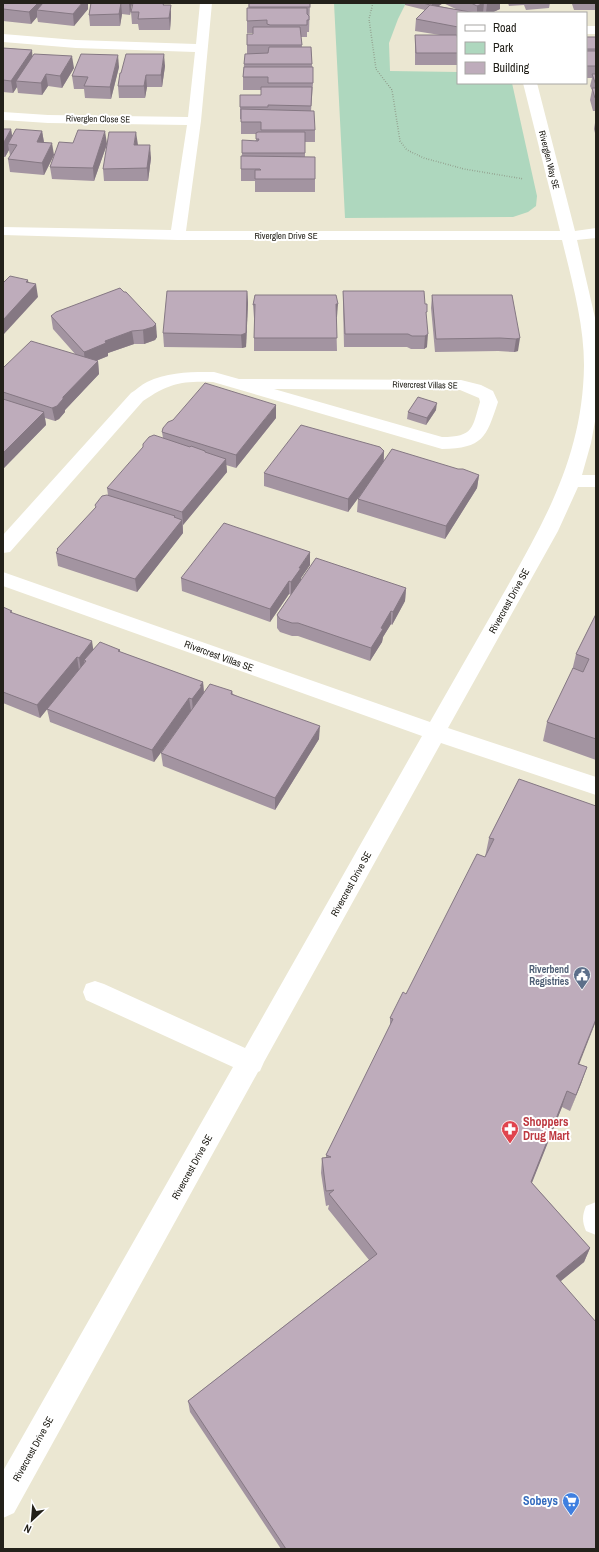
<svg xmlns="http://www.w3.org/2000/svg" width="599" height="1552" viewBox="0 0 599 1552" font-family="'Archivo Narrow',sans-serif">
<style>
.green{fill:#aed7be}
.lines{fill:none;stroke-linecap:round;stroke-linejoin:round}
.path{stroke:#817e71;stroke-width:1.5;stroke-dasharray:0.5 2;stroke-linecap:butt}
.minor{fill:#fff;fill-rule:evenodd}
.wall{fill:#a394a1}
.shaded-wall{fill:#857883}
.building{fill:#beacbb;stroke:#857883}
.labels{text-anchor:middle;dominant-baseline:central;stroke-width:4;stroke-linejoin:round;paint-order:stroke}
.far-street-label{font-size:9px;fill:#23211a;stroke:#fff}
.street-label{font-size:10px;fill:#23211a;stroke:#fff}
.service-label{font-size:10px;font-weight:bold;fill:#4e5e75;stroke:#fff;text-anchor:end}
.near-health-label{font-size:12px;font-weight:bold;fill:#be3a42;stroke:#fff;text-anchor:start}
.near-shop-label{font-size:12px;font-weight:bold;fill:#366cbe;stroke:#fff;text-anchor:end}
</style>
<rect width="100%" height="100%" fill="#ebe7d2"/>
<polygon class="green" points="334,3 406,3 398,19 389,43 390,71 458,72 458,83 512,83 537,196 536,206 528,212 513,217 345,218"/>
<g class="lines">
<polyline class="path" points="373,3 369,19 376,69 392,90 400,141 407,150 424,158 464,169 524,179"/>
<g class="minor">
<path d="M 200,3 L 212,3 L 201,121 L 186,231 L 560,231 L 523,83 L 537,83 L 575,231 L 596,228 L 596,238 L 577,240 L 596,322 L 596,416 L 591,443 L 582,475 L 596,475 L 596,487 L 578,487 L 558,531 L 448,728 L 596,777 L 596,795 L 441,743 L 264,1062 L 260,1071 L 258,1072 L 14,1513 L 3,1518 L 3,1471 L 233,1067 L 86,1000 L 83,992 L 86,984 L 95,981 L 104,984 L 245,1048 L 422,736 L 3,586 L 3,572 L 430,722 C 454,680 478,638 502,596 C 545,521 583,455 584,365 C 584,324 572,281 562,240 L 178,240 L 3,235 L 3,227 L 171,230 L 187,125 L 48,123 L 3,120 L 3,112 L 48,115 L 188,117 L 195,52 L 76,48 L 3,42 L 3,34 L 76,40 L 196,44 Z"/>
<rect x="586" y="26" width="10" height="8"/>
<path d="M 206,372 L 214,372 L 239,379 L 461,380 L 481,385 L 493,391 L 498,402 C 486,438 483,448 442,449 L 213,382 C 181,381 170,383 143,401 L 10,552 L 3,553 L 3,535 L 131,393 C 136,390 141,385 147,382 C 165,373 186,372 206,372 ZM 274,389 L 460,390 L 479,398 L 480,402 C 472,428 474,437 442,437 Z"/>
<path d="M 596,1202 L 596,1235 L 586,1231 C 582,1221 582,1216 586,1206 Z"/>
</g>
</g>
<g class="wall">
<polygon points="3,3 88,9 74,26 38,22 37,17 31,24 3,21"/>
<polygon points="91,3 132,3 130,15 122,14 120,26 90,26 89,15"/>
<polygon points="249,3 310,3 309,32 307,32 307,37 301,37 302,47 311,47 313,83 311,111 315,130 315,142 305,142 305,157 315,157 315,192 255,192 255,181 241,181 241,169 242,153 256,140 256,134 241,134 241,119 240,119 240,107 261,95 261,90 243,90 243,77 244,64 247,54 247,45 253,34 253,33 247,33 247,21"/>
<polygon points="405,3 443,3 439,6 458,10 443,3 500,3 500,9 491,13 458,13 458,39 457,39 458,41 458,65 415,65 415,35 440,35 415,31 416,19 425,10 405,5"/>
<polygon points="508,3 550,3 549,8 526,10 524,5 509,6"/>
<polygon points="558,3 596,3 596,10 574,10 572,4"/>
<polygon points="165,5 171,16 170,30 139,30 138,24 132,24 131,12"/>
<polygon points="586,37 596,37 596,111 593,111 590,100 592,90 590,86 592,78 586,78"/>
<polygon points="3,48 32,50 32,57 74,68 62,88 48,86 42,95 18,93 17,87 13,93 3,92"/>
<polygon points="165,66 162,87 147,87 145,98 119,98 118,86"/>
<polygon points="119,67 111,99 85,98 84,89 74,89 72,76"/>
<polygon points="596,117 596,137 594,129"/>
<polygon points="3,129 11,129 12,136 42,131 44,142 54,155 44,175 10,172 8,159 10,156 9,150 5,157 3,157"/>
<polygon points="107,144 94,181 52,179 50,167"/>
<polygon points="137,145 151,158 148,181 104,181 103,169 138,145"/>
<polygon points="120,288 157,337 155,340 144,344 134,344 108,353 108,356 96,361 98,361 99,374 65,410 65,412 59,419 55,421 45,418 46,425 3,469 3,368 76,355 53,329 51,316"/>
<polygon points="247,291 248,303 246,347 242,348 164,347 163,333"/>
<polygon points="343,291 427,321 427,347 424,349 411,349 407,347 344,347 343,304"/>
<polygon points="255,295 337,317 336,317 337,351 254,351 254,338 255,318 254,318 253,305"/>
<polygon points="432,295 512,295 518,351 514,352 498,351 435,352 431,308"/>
<polygon points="436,410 426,425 407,419 408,412"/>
<polygon points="276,418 236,468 226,465 227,472 183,525 183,533 137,592 58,566 56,553 57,551 57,549 108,495 107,488 163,438 162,432"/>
<polygon points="384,451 384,462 479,475 477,488 445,539 357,512 358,499 361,494 348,512 264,486 264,473"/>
<polygon points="310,565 301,578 301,580 406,588 405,601 392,625 391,624 383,637 382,642 370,661 298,636 292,636 280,632 277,628 277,615 291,595 289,594 270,622 182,591 181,578"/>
<polygon points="3,607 12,613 93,649 120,650 120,652 203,682 204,693 232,691 233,694 319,739 275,810 163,766 161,753 191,711 154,762 50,722 47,709 40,718 3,703"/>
<polygon points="596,614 596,760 543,741 547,722 572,671 576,654"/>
<polygon points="519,779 579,1064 587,1067 570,1111 562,1107 532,1183 590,1248 584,1262 561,1281 596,1549 281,1549 190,1412 188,1401 369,1260 328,1209 329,1205 326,1206 321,1173 322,1158 326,1158 326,1155 390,1027 390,1018 406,994 485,857 489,838"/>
</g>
<g class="shaded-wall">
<polygon points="38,3 49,3 37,10 37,17 31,24 29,12"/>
<polygon points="82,3 88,3 88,9 74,26 73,14"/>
<polygon points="121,3 122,14 120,26 119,14"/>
<polygon points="129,3 132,3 130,15"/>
<polygon points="434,3 443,3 430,12 431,5"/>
<polygon points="484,3 483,13 477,13 477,6"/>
<polygon points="489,3 500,3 500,9 491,13 486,13 487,4"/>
<polygon points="171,5 171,16 170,30 169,18"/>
<polygon points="32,50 33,62 16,81 17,87 13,93 11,81"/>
<polygon points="164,54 165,66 162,87 161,75"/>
<polygon points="118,55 119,67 111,99 110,87"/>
<polygon points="72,56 74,68 62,88 60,76"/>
<polygon points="46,74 48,86 42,95 41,83"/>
<polygon points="146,75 147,87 145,98 144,86"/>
<polygon points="11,129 13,142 8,144 9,150 5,157 3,144"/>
<polygon points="42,131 44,143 37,142"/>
<polygon points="105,131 107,144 94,181 93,168"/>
<polygon points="136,132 138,145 135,158 134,145"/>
<polygon points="52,143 54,155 44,175 42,163"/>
<polygon points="150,145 151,158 148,181 147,168"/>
<polygon points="28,280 30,290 36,284 38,297 4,334 3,327 3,320 26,282"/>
<polygon points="247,291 248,303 246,347 242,348 241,335"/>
<polygon points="336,304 338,304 337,317 336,317"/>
<polygon points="156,324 157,337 155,340 144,344 143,330"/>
<polygon points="132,331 134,344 108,353 108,356 88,364 85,365 84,352 105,341"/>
<polygon points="428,334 427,347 424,349 425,336"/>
<polygon points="520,338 518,351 514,352 516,339"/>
<polygon points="98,361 99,374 65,410 65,412 59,419 55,421 52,408"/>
<polygon points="437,403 436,410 426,425 427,418"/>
<polygon points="276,405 276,418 236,468 236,455"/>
<polygon points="44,412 46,425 3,469 3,453"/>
<polygon points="384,451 383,464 348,512 348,499"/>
<polygon points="226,459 227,472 183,525 182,512"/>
<polygon points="479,475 477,488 445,539 446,526"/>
<polygon points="175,516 176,527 182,520 183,533 137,592 135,579"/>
<polygon points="310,552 310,565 301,578 301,581 291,595 291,582 299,568"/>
<polygon points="289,581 289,594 270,622 270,609"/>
<polygon points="406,588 405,601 392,625 393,612"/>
<polygon points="391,611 391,624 383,637 382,642 370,661 371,648 381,628"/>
<polygon points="92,641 94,654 86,661 84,660 85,666 81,671 79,658"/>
<polygon points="77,657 79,670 40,718 37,705"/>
<polygon points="203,682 204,695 193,712 192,699"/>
<polygon points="189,698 191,711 154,762 152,750"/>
<polygon points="320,726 319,739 275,810 275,798"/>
<polygon points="596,1019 596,1021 573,1080 578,1064"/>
<polygon points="587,1067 581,1084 570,1111 576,1095"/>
<polygon points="567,1091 562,1107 526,1197 531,1182"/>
<polygon points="590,1248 584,1262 551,1289 556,1276"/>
</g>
<g class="building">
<polygon points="3,3 38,3 29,12 3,9"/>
<polygon points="43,3 82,3 73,14 37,10"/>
<polygon points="91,3 121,3 119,14 89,15"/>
<polygon points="133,3 164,3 163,5 171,5 169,18 138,19 139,12 131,12"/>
<rect x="249" y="3" width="61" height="4"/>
<polygon points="423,3 434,3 432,5 430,5"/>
<polygon points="471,3 484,3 477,6"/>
<polygon points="430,5 476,13 458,13 458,27 416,19"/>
<polygon points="247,8 307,8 307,14 309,16 309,20 307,20 307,25 270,25 267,24 267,20 247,21"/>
<polygon points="253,27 300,27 302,45 247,45 247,34 253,34"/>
<polygon points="415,35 457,35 458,41 458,53 416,53"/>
<rect x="586" y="37" width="10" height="12"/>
<polygon points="269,47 311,47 312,64 244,64 245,54 268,53"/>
<polygon points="3,48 32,50 11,81 3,80"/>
<rect x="586" y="51" width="10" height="15"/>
<polygon points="34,54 72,56 60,76 46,74 41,83 16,81"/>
<polygon points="81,54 118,55 110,87 84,86 88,77 72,76"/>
<polygon points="126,54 164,54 161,75 146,75 144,86 118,86 120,73 121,73"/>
<polygon points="244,67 313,67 313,83 268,83 268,77 243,77"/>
<polygon points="592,74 596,74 596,85"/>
<polygon points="261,87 312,87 311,106 268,105 268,107 240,107 240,95 261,95"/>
<polygon points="592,88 596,88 596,98 595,98"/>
<polygon points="241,109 314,111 315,130 261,130 261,122 241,122"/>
<polygon points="3,129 11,129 3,144"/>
<polygon points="16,129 42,131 37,142 52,143 42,163 8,159 17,145 8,144"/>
<polygon points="78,130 105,131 93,168 50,167 59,142 73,143"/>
<polygon points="109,132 136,132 134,145 150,145 147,168 103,169"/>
<polygon points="258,132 305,132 305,153 242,153 242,140 258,141 259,139 256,139 256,133"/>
<polygon points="241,156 315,157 315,179 255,179 255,170 261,170 260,169 241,169"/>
<polygon points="10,276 28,280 26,282 36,284 3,320 3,283"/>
<polygon points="120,288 124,292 126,292 156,324 153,327 143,330 132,331 105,341 106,343 87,351 84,352 51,316 56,312"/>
<polygon points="167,291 247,291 246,333 241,335 163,333"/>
<polygon points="343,291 424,291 425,304 427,304 427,312 426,312 428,334 425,336 412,336 408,334 345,334"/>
<polygon points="255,295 336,295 338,304 336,304 337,338 254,338 255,304 253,305"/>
<polygon points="432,295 512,295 520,338 516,339 500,338 436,339"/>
<polygon points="31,341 98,361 63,397 63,399 57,406 52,408 3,392 3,368"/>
<polygon points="205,383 276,405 236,455 162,432 163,428 168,422 173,420"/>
<polygon points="418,397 437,403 427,418 408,412"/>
<polygon points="3,399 44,412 3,453"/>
<polygon points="301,425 380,447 384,451 348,499 264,473"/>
<polygon points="154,435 190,447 191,446 205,451 205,452 226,459 182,512 107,488 143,447 143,444 149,437"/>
<polygon points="392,449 458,469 463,469 479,475 446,526 358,499"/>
<polygon points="107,495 175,516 174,517 182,520 135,579 56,553 58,550 57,549 96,507 95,505 102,496"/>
<polygon points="224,523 310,552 299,568 301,568 291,582 289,581 270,609 181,578"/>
<polygon points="316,558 406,588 393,612 391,611 381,628 383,629 371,648 298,623 292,623 280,619 277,615"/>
<polygon points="3,607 12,611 10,612 92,641 79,658 77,657 37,705 3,692"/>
<polygon points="596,614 596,739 547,722 573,668 583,672 589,659 576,654"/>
<polygon points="100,642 120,650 118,651 203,682 200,686 202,686 192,699 189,698 152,750 47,709 86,661 84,660"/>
<polygon points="210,684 232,691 231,694 320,726 275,798 161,753"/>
<polygon points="519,779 596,806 596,1019 578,1064 587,1067 576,1095 567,1091 531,1182 590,1248 556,1276 596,1322 596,1549 286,1549 188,1401 377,1254 329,1194 334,1190 326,1191 322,1158 331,1157 326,1155 393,1019 390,1018 403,992 406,994 477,854 485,857 494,839 489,838"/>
</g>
<defs>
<g id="civic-pin" transform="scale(0.9)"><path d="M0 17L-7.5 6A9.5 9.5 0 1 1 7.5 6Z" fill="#5c6f8a" stroke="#fff"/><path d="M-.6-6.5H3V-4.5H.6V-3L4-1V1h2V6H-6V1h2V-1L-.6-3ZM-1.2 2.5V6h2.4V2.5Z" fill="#fff"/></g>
<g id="pharmacy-pin" transform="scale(0.9)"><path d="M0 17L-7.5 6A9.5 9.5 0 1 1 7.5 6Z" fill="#e0444e" stroke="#fff"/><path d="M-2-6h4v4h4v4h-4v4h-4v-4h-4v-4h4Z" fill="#fff"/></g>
<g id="supermarket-pin" transform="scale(0.9)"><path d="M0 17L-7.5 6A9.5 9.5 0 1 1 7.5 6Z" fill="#3f7fe0" stroke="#fff"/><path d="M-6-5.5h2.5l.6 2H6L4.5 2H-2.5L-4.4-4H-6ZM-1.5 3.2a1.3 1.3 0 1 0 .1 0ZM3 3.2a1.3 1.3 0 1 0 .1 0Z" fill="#fff"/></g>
</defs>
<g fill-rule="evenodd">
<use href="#civic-pin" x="582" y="975"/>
<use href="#pharmacy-pin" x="510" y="1129"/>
<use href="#supermarket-pin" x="571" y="1501"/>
</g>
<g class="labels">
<g class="far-street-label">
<text transform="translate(98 119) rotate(1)">Riverglen Close SE</text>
<text transform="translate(549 160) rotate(76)">Riverglen Way SE</text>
<text x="286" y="236">Riverglen Drive SE</text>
<text transform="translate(425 385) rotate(1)">Rivercrest Villas SE</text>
</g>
<g class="street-label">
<text transform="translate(509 601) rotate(-61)">Rivercrest Drive SE</text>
<text transform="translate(219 656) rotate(20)">Rivercrest Villas SE</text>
<text transform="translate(351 884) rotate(-61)">Rivercrest Drive SE</text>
<text transform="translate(192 1167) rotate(-61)">Rivercrest Drive SE</text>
<text transform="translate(33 1449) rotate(-61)">Rivercrest Drive SE</text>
</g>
<g class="service-label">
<text x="569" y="969">Riverbend<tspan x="569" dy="12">Registries</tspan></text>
</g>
<g class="near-health-label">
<text x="523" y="1122">Shoppers<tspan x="523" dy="14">Drug Mart</tspan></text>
</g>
<g class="near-shop-label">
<text x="558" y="1501">Sobeys</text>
</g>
</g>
<rect width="599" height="1552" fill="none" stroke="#23211a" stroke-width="8"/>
<rect x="457" y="12" width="130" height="72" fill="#ffffff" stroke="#a7a6a3"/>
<rect x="465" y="25" width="20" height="6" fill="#ffffff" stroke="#a7a6a3"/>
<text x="493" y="32" font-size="12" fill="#23211a">Road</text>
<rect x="465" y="42" width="20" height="12" fill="#aed7be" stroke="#a7a6a3"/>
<text x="493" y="52" font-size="12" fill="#23211a">Park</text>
<rect x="465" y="62" width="20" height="12" fill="#beacbb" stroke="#a7a6a3"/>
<text x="493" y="72" font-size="12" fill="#23211a">Building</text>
<g transform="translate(32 1520) rotate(206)" stroke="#ffffff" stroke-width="3" paint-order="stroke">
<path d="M0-3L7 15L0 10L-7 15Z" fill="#23211a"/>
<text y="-6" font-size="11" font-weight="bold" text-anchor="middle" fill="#23211a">N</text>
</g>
</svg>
